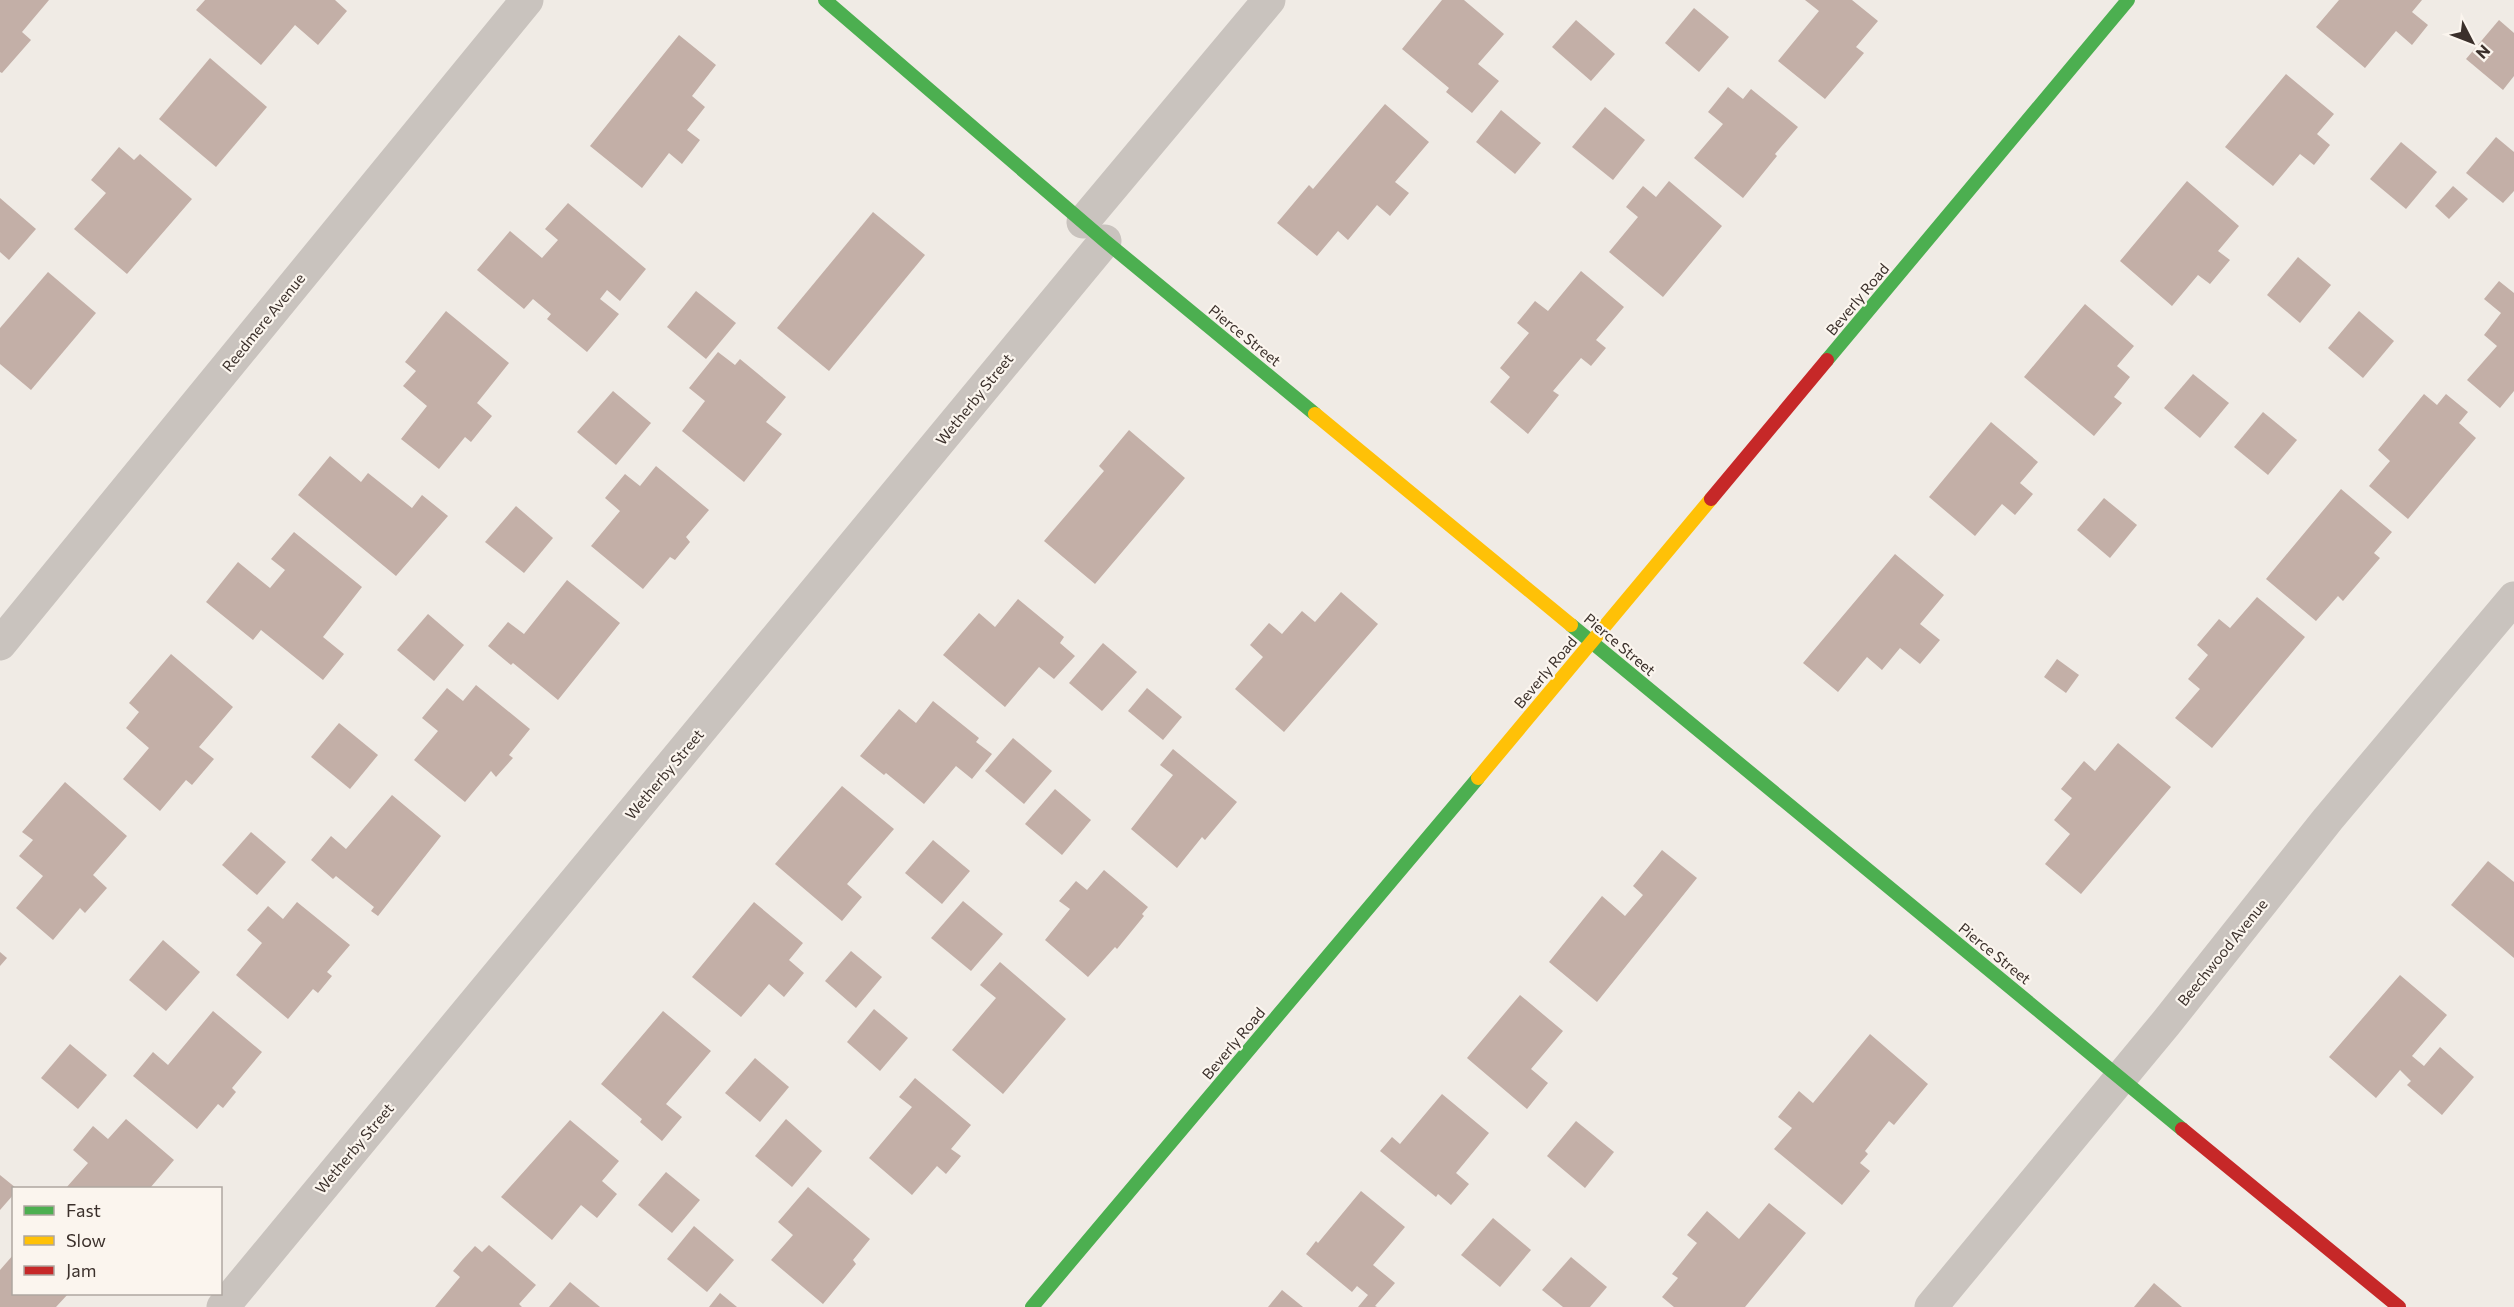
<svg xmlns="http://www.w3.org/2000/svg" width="2514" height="1307" viewBox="0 0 2514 1307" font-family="Commissioner,sans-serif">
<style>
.building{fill:#c3afa7}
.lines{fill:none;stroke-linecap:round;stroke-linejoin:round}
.street{stroke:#c9c3be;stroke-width:33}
.fast{stroke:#4caf50;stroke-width:14}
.slow{stroke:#ffc107;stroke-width:14}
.jam{stroke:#c62828;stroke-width:14}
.labels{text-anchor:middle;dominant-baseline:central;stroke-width:4.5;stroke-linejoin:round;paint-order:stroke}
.street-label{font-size:15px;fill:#3b302b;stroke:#fbf5ee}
</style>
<rect width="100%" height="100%" fill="#f0ebe5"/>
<g class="building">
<polygon points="0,0 49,0 22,32 31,40 2,73 0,72"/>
<polygon points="205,0 335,0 347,11 318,45 295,25 261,65 196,10"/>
<polygon points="1442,0 1464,0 1504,34 1478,64 1499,81 1472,113 1446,92 1449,88 1402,49"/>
<polygon points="1805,0 1852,0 1878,21 1856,47 1864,53 1825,99 1778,61 1819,11"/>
<polygon points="2339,0 2422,0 2412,12 2428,25 2412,45 2396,31 2365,68 2316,27"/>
<polygon points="1694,8 1729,37 1699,72 1665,43"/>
<polygon points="1576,20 1615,54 1591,81 1552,47"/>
<polygon points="2499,20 2514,33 2514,76 2503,90 2466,59"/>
<polygon points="679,35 716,65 692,96 705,107 687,130 700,140 682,164 669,153 642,188 590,146"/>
<polygon points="210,58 267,107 216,167 159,119"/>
<polygon points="2286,74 2334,114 2317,134 2330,145 2314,165 2300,154 2273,186 2225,147"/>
<polygon points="1728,87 1743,99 1751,89 1798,127 1775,154 1777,156 1743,198 1694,158 1723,124 1708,112"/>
<polygon points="1385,104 1429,142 1395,182 1409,193 1390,216 1377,205 1348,240 1338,231 1317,256 1277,223 1309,185 1313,189"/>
<polygon points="1605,107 1645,140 1613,180 1572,147"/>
<polygon points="1501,110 1541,143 1515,174 1476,142"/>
<polygon points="2496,137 2514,152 2514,191 2503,203 2466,173"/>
<polygon points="2401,142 2437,172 2406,209 2370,179"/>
<polygon points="119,147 134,160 140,154 192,199 127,274 74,229 106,193 91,180"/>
<polygon points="1669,181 1722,226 1663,297 1609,252 1638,217 1626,207 1643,186 1656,197"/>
<polygon points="2187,181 2239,226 2218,251 2230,260 2210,284 2198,275 2172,306 2120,261"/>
<polygon points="2453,186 2468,199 2449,219 2435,206"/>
<polygon points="0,198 36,229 9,260 0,252"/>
<polygon points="568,203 646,269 620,301 607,290 600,299 619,314 587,352 547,319 551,314 533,299 524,309 477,270 510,231 542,258 558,240 545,229"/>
<polygon points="873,212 925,255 829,371 777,328"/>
<polygon points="2298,257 2331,285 2300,323 2267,295"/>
<polygon points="1581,271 1624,307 1596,340 1606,348 1591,366 1581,358 1553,391 1559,395 1528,434 1490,402 1510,377 1500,368 1529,333 1517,323 1535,301 1548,311"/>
<polygon points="48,272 96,313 31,390 0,364 0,328"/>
<polygon points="2499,281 2514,293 2514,391 2500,408 2467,380 2497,346 2484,335 2501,313 2484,299"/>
<polygon points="696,291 736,323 706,359 667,327"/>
<polygon points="2085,304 2134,346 2117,366 2130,377 2114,397 2122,403 2094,436 2024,377"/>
<polygon points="446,311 509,363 477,403 492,416 471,442 465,437 439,469 401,439 427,406 403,386 416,371 405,362"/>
<polygon points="2359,311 2394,341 2363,378 2328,348"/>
<polygon points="718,352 735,365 740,359 786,397 766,422 782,434 744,482 682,431 705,401 689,388"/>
<polygon points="2193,374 2229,403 2200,438 2164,408"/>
<polygon points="613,391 651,423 616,465 577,432"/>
<polygon points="2424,394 2437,405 2446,394 2468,412 2459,423 2476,438 2408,519 2369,486 2390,461 2378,450"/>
<polygon points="2263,412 2297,440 2268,475 2234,447"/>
<polygon points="1991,422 2038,462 2020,483 2033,494 2015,515 2002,504 1975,536 1929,497"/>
<polygon points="1129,430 1185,478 1095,584 1044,541 1104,471 1099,466"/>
<polygon points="330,456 361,482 368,473 412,508 422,495 448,516 396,576 298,495"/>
<polygon points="656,466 709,510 686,537 690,542 675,560 670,557 643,589 591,546 620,511 605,498 625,474 640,486"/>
<polygon points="2341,489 2392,532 2374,553 2380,558 2343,601 2338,596 2316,621 2266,579"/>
<polygon points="2104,498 2137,525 2110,558 2077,530"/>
<polygon points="516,506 553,538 524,573 485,542"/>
<polygon points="294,532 362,587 323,637 344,654 323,680 261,630 253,640 206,602 238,562 270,588 285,570 271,559"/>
<polygon points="1895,554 1944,595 1920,624 1940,640 1920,664 1900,648 1882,670 1867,657 1838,692 1803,663"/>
<polygon points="567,580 620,623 558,700 513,663 511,665 488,646 508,622 524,634"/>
<polygon points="1341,592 1378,624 1284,732 1235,689 1263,657 1250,645 1269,623 1282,634 1302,611 1315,622"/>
<polygon points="2257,597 2305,637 2212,748 2175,718 2200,689 2188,679 2208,655 2197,645 2219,619 2230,628"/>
<polygon points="1018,599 1064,637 1060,643 1075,656 1054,679 1039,667 1005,707 943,655 979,613 995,627"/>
<polygon points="428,614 464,645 434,681 397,650"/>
<polygon points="1103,643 1137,672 1102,711 1069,683"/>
<polygon points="171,654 233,707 199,747 214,759 192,785 186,780 160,811 123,779 149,748 126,728 139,712 129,703"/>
<polygon points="2057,659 2079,675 2066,693 2044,677"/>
<polygon points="476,685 530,729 509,755 513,758 496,777 491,771 465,802 414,760 438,731 422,718 447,688 463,701"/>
<polygon points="1147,688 1182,717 1163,740 1128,711"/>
<polygon points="933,701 979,738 976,742 992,754 972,779 956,766 924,804 886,773 884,775 860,756 899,709 916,723"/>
<polygon points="339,723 378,755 350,789 311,757"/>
<polygon points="1013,738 1052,771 1024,804 985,771"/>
<polygon points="2118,743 2171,787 2081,894 2045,864 2070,834 2054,820 2072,798 2061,789 2084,761 2095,771"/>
<polygon points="1173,749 1237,802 1205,840 1202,837 1177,868 1131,829 1173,775 1160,765"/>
<polygon points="65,782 127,836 93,875 107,888 85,913 80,908 53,940 16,908 43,876 19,856 33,840 22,832"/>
<polygon points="842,786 894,829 847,884 862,897 842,921 775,864"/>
<polygon points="1055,789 1091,820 1062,855 1025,824"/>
<polygon points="392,795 441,836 378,916 371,911 374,907 336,876 333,879 311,860 331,836 346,849"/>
<polygon points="251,832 286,862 257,895 222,865"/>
<polygon points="933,840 970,871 942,904 905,873"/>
<polygon points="1662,850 1697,878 1597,1002 1549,962 1602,896 1625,916 1643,895 1633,886"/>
<polygon points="2488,861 2514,882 2514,958 2451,905"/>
<polygon points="1104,870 1148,907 1142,914 1144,916 1117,949 1115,947 1088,977 1045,940 1070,909 1059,901 1076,881 1087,890"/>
<polygon points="963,901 1003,934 971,971 931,938"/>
<polygon points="297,902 350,945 327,972 332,976 318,993 313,989 288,1019 236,975 262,943 247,930 268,906 283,919"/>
<polygon points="754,902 803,943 789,960 804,973 784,997 769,984 741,1017 692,977"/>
<polygon points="163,940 200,972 166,1011 129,980"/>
<polygon points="851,951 882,977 856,1008 825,981"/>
<polygon points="0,952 7,958 0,966"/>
<polygon points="1000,962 1066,1019 1003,1094 952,1050 996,998 980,985"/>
<polygon points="2400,975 2447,1015 2412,1056 2424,1066 2440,1047 2474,1077 2442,1115 2407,1085 2411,1081 2400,1070 2376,1098 2329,1057"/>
<polygon points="1520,995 1563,1031 1531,1069 1548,1083 1527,1109 1467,1058"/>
<polygon points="874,1009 908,1038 880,1071 847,1042"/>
<polygon points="213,1011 262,1052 232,1088 236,1092 223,1108 218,1104 197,1129 133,1076 153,1052 168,1065"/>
<polygon points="663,1011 711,1051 666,1104 682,1117 662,1141 640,1122 642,1119 601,1084"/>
<polygon points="1870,1034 1928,1084 1894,1125 1889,1121 1865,1151 1868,1154 1860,1163 1870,1171 1842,1205 1774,1149 1792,1128 1778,1117 1799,1091 1813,1103"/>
<polygon points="70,1044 107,1075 78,1109 41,1078"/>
<polygon points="755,1058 789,1087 760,1122 725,1093"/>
<polygon points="915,1078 971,1125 951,1149 961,1156 946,1174 937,1166 912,1195 869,1158 912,1107 899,1097"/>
<polygon points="1442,1094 1489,1133 1456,1173 1469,1184 1451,1205 1438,1194 1436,1197 1380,1151 1392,1137 1400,1144"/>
<polygon points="126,1119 174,1160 150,1188 66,1188 88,1163 73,1150 93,1126 108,1139"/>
<polygon points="786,1119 822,1151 792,1187 755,1156"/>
<polygon points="570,1120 619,1161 602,1181 617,1194 597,1218 581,1205 552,1240 501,1197"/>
<polygon points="1576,1121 1614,1152 1585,1188 1547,1156"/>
<polygon points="666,1172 700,1200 672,1233 638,1205"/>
<polygon points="0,1175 16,1188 14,1188 14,1194 0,1210"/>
<polygon points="808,1187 870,1239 853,1260 856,1264 823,1304 771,1260 793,1235 778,1222"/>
<polygon points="1361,1191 1405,1227 1373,1265 1395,1283 1375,1306 1377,1307 1358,1307 1368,1295 1357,1286 1352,1292 1306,1254 1316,1241 1318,1243"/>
<polygon points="1769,1203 1806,1233 1745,1307 1674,1307 1662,1297 1678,1278 1672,1274 1697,1243 1687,1235 1707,1211 1739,1239"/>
<polygon points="1493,1218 1531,1250 1500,1287 1461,1255"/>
<polygon points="694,1226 734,1260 707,1292 667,1259"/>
<polygon points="489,1245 536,1285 519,1304 522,1307 435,1307 460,1277 453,1271 463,1259 475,1246 482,1252"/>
<polygon points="14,1254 14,1294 68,1294 56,1307 0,1307 0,1270"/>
<polygon points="1571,1257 1607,1287 1590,1307 1563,1307 1542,1290"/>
<polygon points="570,1282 600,1307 549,1307"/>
<polygon points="2154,1283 2182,1307 2134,1307"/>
<polygon points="1282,1290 1303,1307 1268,1307"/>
<polygon points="720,1293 737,1307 709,1307"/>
</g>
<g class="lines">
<g class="street">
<polyline points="1083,222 1269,0"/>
<polyline points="0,644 527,0"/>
<polyline points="223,1307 1105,241"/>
<polyline points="1931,1307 2166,1023 2328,819 2514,598"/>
</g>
<g class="fast">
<polyline points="825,0 1105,241 1315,414"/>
<polyline points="1827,360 2128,0"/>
<polyline points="1571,625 2182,1129"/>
<polyline points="1032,1307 1478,778"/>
</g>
<g class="slow">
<polyline points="1315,414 1571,625"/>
<polyline points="1478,778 1711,499"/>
</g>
<g class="jam">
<polyline points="1711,499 1827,360"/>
<polyline points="2182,1129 2399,1307"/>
</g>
</g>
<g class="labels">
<g class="street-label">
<text transform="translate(1857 299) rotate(-50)">Beverly Road</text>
<text transform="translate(263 322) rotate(-51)">Reedmere Avenue</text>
<text transform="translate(1245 335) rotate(39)">Pierce Street</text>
<text transform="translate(974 399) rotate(-51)">Wetherby Street</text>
<text transform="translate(1620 644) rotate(40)">Pierce Street</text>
<text transform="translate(1545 672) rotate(-50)">Beverly Road</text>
<text transform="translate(664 774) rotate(-50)">Wetherby Street</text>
<text transform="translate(2222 952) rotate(-51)">Beechwood Avenue</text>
<text transform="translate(1995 953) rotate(39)">Pierce Street</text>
<text transform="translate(1233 1043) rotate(-50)">Beverly Road</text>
<text transform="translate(354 1148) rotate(-50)">Wetherby Street</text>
</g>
</g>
<rect x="12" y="1187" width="210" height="108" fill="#fbf5ee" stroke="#aea6a0" stroke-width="1.5"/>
<rect x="24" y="1206" width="30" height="9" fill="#4caf50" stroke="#aea6a0" stroke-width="1.5"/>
<text x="66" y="1217" font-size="18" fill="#3b302b">Fast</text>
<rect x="24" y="1236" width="30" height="9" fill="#ffc107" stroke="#aea6a0" stroke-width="1.5"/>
<text x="66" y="1247" font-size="18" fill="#3b302b">Slow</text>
<rect x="24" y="1266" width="30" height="9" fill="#c62828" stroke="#aea6a0" stroke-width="1.5"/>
<text x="66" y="1277" font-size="18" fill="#3b302b">Jam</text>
<g transform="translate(2472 42) rotate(132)" stroke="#fbf5ee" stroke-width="4.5" paint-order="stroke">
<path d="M0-4.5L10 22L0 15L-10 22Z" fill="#3b302b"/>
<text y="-9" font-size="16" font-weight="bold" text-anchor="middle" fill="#3b302b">N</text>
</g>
</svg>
